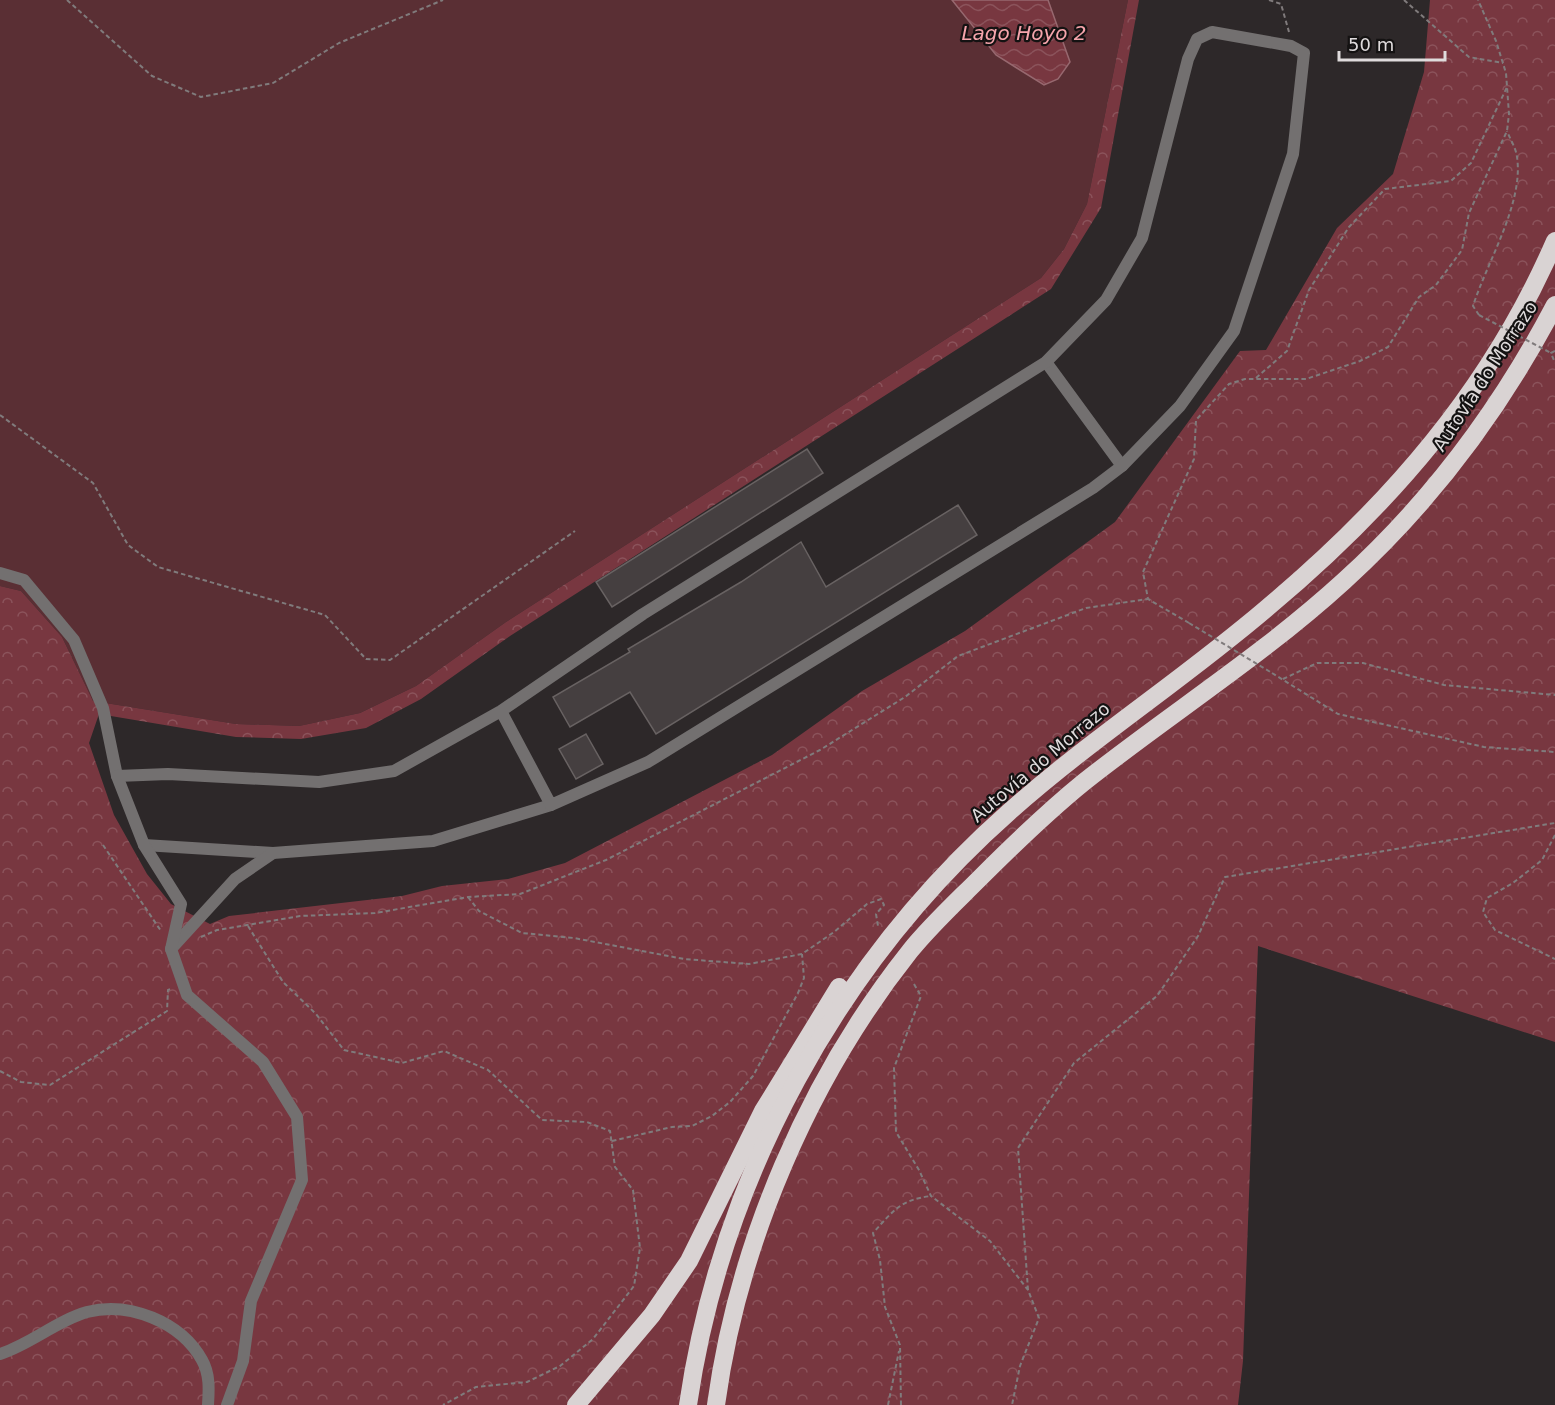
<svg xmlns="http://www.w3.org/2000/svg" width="1555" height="1405" viewBox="0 0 1555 1405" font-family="'DejaVu Sans',sans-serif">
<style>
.grass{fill:#5a2f34}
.forest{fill:url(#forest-crowns)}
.water{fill:url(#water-waves);stroke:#97686f;stroke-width:1.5}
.building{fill:#453f40;stroke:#686262;stroke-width:1.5}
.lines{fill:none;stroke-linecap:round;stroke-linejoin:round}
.path{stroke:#807b7c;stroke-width:2;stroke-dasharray:4.5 3;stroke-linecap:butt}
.street{stroke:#737070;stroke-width:12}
.highway{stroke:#d9d3d3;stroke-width:18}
.path-bridge{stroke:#807b7c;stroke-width:2;stroke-dasharray:4.5 3;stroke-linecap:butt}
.labels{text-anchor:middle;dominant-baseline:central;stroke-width:4.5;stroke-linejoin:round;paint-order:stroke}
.street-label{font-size:18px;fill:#dfdbdc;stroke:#141212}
.water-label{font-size:20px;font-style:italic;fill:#f6a5ac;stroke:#141212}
</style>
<defs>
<pattern id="forest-crowns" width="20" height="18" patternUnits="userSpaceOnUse" patternTransform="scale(1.5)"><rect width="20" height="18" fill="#783740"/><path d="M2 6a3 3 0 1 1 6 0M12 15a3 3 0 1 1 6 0" fill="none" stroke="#8b535b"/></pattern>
<pattern id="water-waves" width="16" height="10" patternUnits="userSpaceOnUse" patternTransform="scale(1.5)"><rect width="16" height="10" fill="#783740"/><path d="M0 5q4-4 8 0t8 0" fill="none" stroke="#8b535b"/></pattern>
</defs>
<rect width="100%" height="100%" fill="#2d2829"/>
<polygon class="grass" points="0,0 1128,0 1087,204 1064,249 1041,278 506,622 416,686 360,713 299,726 236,724 93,701 62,637 21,591 0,586"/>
<polygon class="forest" points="1128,0 1139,0 1101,208 1051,289 510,636 421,699 366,728 301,739 236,737 99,714 89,743 114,815 147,874 171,904 210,924 229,916 402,896 442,886 508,879 565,863 772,755 862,691 965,631 1115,522 1240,351 1266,350 1337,228 1393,174 1424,72 1430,0 1555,0 1555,1042 1258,946 1243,1361 1238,1405 0,1405 0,586 21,591 62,637 93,701 236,724 299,726 360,713 416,686 506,622 1041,278 1064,249 1087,204"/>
<polygon class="water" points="952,0 1048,0 1070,62 1058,79 1044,85 996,55"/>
<g class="building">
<polygon points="807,449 823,473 612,607 596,582"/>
<polygon points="958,505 977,535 656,734 630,692 570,727 553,697 630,652 628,649 741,582 801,542 826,587"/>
<polygon points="586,734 603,764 576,779 559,749"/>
</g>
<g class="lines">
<g class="path">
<polyline points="67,0 152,76 201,97 273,83 339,43 443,0"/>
<polyline points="1269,0 1281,4 1289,32"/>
<polyline points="1404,0 1469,57 1503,63"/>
<path d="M 1479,315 L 1473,306 C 1487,262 1524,203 1517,157 C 1516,148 1510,139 1507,131"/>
<polyline points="1555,351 1551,353 1555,363"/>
<polyline points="1256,378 1287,351 1309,290 1349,227 1385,189 1451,181 1471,163 1507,87"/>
<polyline points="0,415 93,483 128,545 158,567 325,615 366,659 390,660 575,531"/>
<polyline points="1189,623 1148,599 1143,572 1194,459 1196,420 1229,384 1245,379 1306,379 1360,361 1388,347 1419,297 1436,285 1462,250 1469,213 1507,131 1509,114 1506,73 1496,41 1478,0"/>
<polyline points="1272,673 1338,714 1484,747 1555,752"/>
<polyline points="1283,679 1317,663 1363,663 1444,685 1555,695"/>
<polyline points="1555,835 1542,860 1513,883 1487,898 1483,912 1495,930 1555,959"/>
<polyline points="103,845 161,931"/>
<polyline points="468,897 479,911 522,933 574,938 684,959 749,964 802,954 834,932 867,904 881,899 884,905 876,914 878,926"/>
<polyline points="248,926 283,982 316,1014 344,1050 402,1063 444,1051 488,1070 542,1120 587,1122 610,1131 615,1167 633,1190 640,1248 634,1286 593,1339 560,1366 527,1382 476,1387 443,1405"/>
<polyline points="201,937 217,930 300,916 375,913 468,897 520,894 606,860 820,750 905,697 958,656 1086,608 1148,599"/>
<polyline points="914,984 921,996 894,1068 896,1132 919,1170 931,1196 990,1241 1028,1290 1039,1318 1020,1366 1012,1405"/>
<polyline points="0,1071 21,1082 50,1085 167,1011 168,990 171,989"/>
<polyline points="612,1141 672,1127 692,1126 712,1116 730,1102 753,1076 798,993 804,978 802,954"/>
<polyline points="1028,1290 1018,1148 1074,1063 1157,996 1198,936 1225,877 1555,823"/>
<polyline points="888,1405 899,1351"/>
<path d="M 901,1405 L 900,1345 L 885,1307 L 880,1260 L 873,1233 C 894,1210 900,1200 931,1196"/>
</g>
<g class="street">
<polyline points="1046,362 1122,466"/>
<polyline points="0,573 24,580 74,640 103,708 117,776"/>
<polyline points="144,845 273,853"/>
<polyline points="171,949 235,879 273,853 433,841 551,805"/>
<path d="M 0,1354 C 31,1344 56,1321 87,1312 C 129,1301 181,1322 202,1360 C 210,1374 209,1390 208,1405"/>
<polyline points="227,1405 243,1361 251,1301 302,1180 297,1117 263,1062 187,995 171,949 181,904 144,845 117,776 168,774 319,782 394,771 501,711 643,614 1046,362 1106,300 1142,238 1188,59 1197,39 1212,32 1291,46 1304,53 1293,154 1234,331 1180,406 1122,466 1093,488 648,762 551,805 501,711"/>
</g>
<g class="highway">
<polyline points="576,1405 652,1315 689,1261 763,1111 839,987"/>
<path d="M 688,1405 C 721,1178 837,964 1009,812 C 1091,739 1184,679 1267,608 C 1390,505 1491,389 1555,241"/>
<path d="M 716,1405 C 738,1243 809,1078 910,951 C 931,925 956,902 979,879 C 1013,845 1047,812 1084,782 C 1170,714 1263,655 1344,581 C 1430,503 1501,408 1555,305"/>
</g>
<g class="path-bridge">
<polyline points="1479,315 1551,353"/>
<polyline points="1189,623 1272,673"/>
</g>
</g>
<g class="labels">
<g class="street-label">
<text transform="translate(1485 376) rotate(-57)">Autovía do Morrazo</text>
<text transform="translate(1040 762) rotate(-40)">Autovía do Morrazo</text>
</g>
<g class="water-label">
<text x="1024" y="33">Lago Hoyo 2</text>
</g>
</g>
<path d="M1339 51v9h106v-9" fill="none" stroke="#dfdbdc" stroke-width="3"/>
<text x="1348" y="51" font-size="18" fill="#dfdbdc" stroke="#141212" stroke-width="4.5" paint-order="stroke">50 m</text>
</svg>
